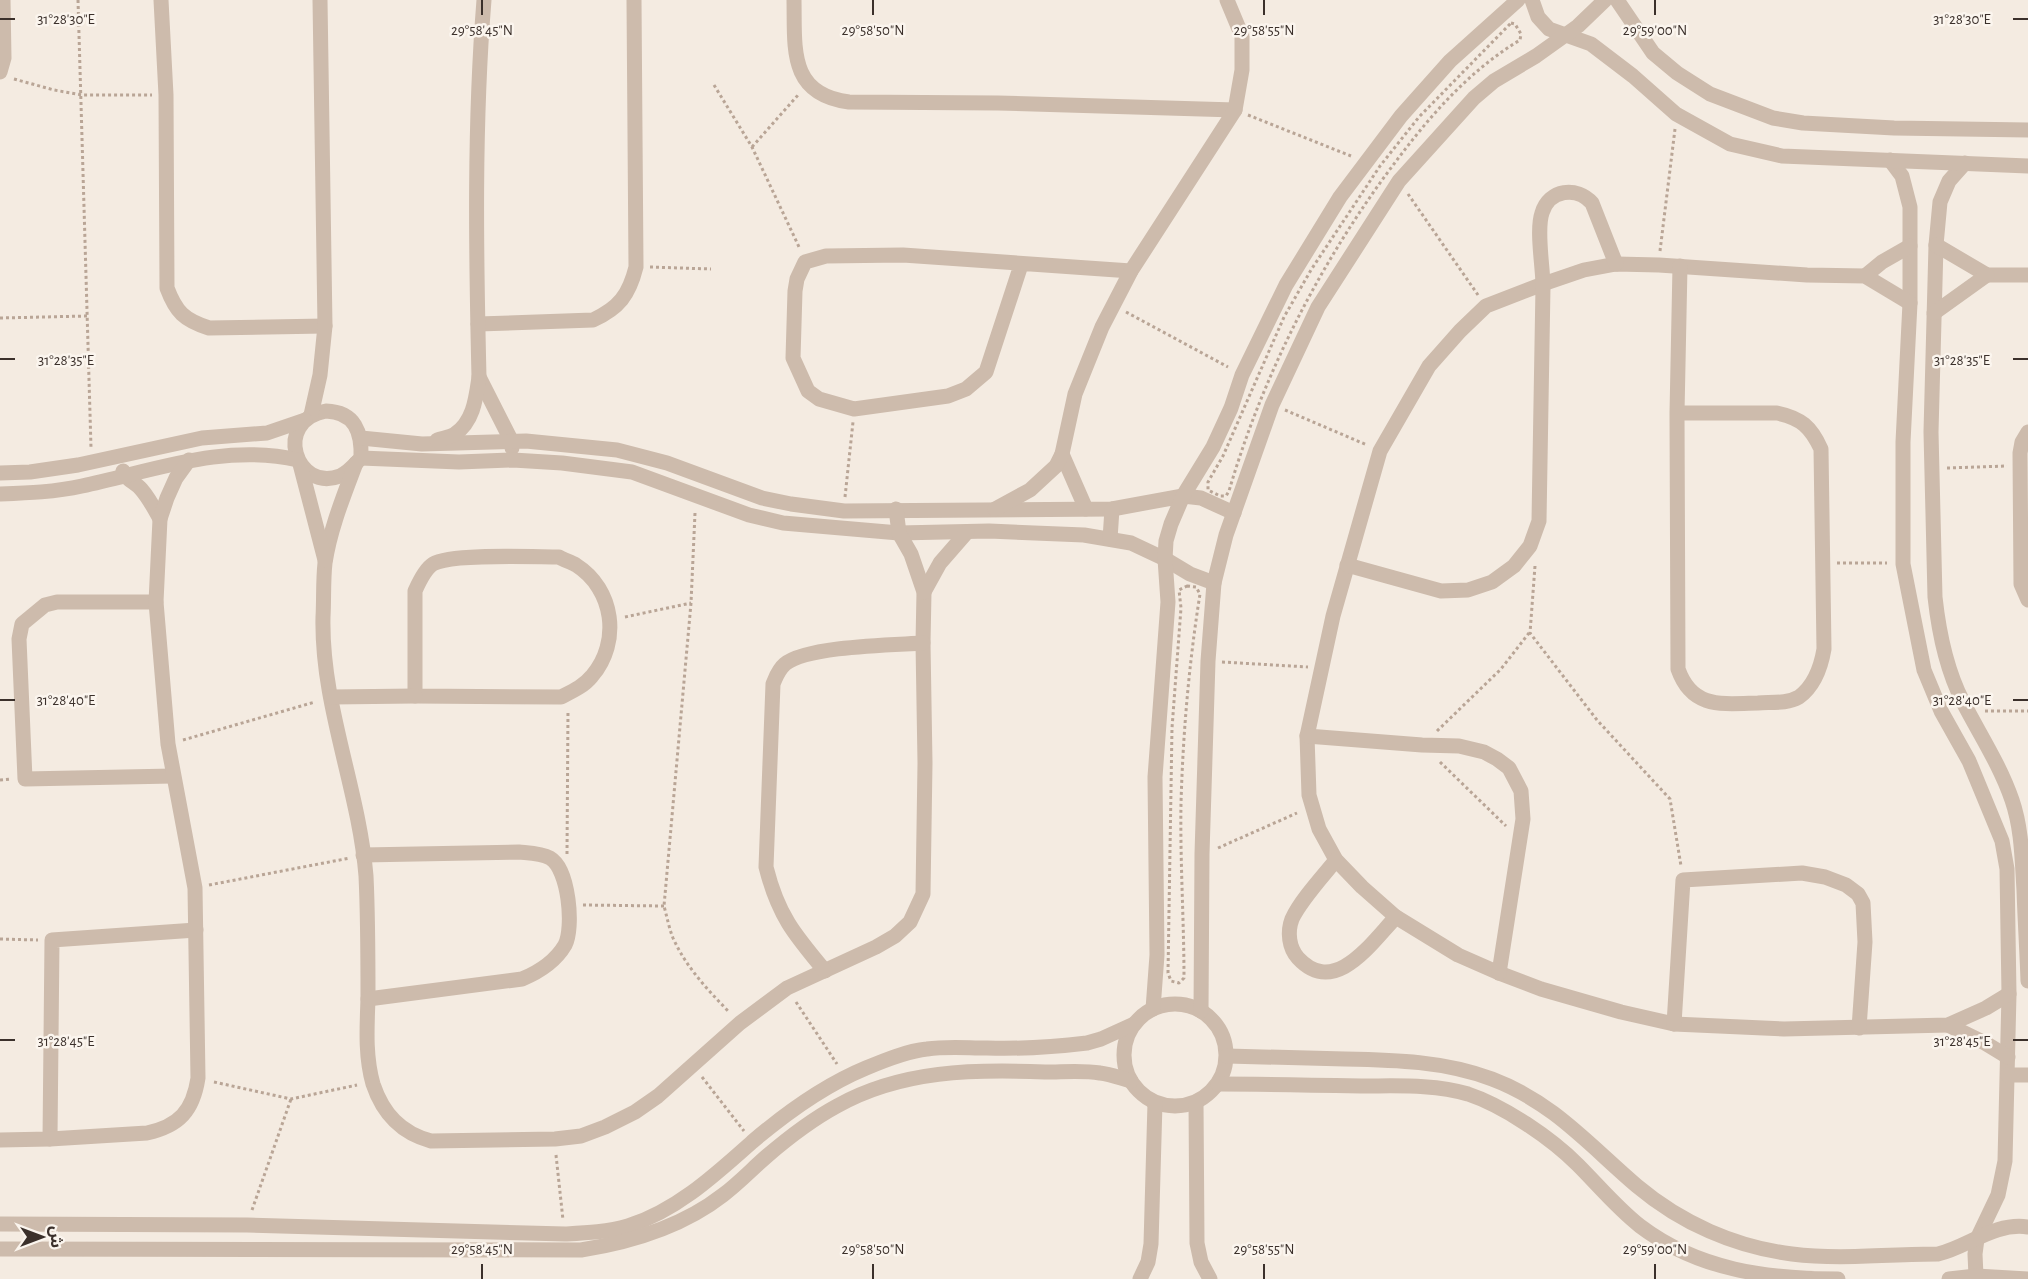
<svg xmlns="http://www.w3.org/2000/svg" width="2028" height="1279" viewBox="0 0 2028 1279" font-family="'Alegreya Sans','Noto Sans Arabic',sans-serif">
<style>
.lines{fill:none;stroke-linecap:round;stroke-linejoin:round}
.path{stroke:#b9a596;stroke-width:3;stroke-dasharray:3 3;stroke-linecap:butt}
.minor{stroke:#cdbbac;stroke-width:15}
.tertiary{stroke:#cdbbac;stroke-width:15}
.ticks{fill:none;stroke:#3b302b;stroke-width:2}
.ticks-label{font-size:15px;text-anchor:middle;fill:#3b302b;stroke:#fbf5ee;stroke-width:5;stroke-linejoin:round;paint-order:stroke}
</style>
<rect width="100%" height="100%" fill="#f4ebe1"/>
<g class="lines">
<g class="path">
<polyline points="78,0 91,448"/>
<path d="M 1511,23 L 1515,24 L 1521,34 L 1520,40 C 1472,69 1434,111 1400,156 C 1324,255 1264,371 1229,491 L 1226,496 L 1220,496 L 1208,490 L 1208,482 L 1223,456 L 1284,317 L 1311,270 L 1380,166 L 1419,117 Z"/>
<polyline points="14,79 54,90 82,95 152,95"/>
<polyline points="714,85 752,147 800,249"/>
<polyline points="1248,115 1351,156"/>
<polyline points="752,147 799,94"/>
<polyline points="1408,194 1478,295"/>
<polyline points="1660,251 1675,129"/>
<polyline points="650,267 711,269"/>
<polyline points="1126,312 1228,367"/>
<polyline points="0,318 87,316"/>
<polyline points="1285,410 1367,445"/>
<polyline points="1947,468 2007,466"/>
<polyline points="845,497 853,422"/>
<path d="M 695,513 L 691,603 L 664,906 C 667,917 669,928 673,938 C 686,967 707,989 729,1012"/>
<polyline points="1837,563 1887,563"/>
<polyline points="1535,566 1530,633 1597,720 1670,799 1681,866"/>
<path d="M 1187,586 L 1196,587 L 1200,594 C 1189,663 1183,733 1181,803 C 1180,861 1184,920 1184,978 L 1179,983 L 1171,981 L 1168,973 L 1172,728 L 1181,608 L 1179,590 Z"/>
<polyline points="625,617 691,603"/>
<polyline points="1222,662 1308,667"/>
<polyline points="1985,711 2028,711"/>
<polyline points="1437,731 1501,669 1529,633"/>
<polyline points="183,740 315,702"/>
<polyline points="1440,762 1506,826"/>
<polyline points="0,780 11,779"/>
<polyline points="1218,848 1297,813"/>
<polyline points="567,854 568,710"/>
<polyline points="209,885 350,858"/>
<polyline points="583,905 664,906"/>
<polyline points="0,939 38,940"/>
<polyline points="796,1002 837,1064"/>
<polyline points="702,1077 744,1131"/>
<polyline points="214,1082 291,1099 357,1085"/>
<polyline points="556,1155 563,1220"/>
<polyline points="252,1210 291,1099"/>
</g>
<g class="minor">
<path d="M 161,0 L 166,95 L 167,288 C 176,312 184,320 209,328 L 325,326"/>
<path d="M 794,0 C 795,48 788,94 849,102 L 998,103 L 1235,110"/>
<polyline points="0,72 4,58 3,0"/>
<polyline points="1890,160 1902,176 1910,207 1910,303 1903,442 1903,564 1924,670 1941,711 1969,761 2002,841 2007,869 2009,994 2005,1161 1998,1195 1977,1239 1975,1254 1976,1276"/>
<path d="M 1965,163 L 1949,181 L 1940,202 L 1936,245 L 1931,432 L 1935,597 C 1939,634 1946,669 1963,702 C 1980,735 2000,765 2012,800 C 2022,829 2022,860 2024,890 C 2025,920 2027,951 2028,981"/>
<polyline points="1936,245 1987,275 2028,275"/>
<polyline points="1021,265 986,372 966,389 948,396 854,409 819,399 808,391 793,358 795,291 797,279 805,262 826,256 903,255 1131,271"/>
<polyline points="1865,276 1882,262 1910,246"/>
<polyline points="1910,303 1865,276 1807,275 1659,265 1616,264 1584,270 1543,284 1486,306 1460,331 1429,366 1380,451 1333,616 1307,736 1309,795 1319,829 1336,860 1362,887 1396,917 1458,955 1499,973 1541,989 1621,1012 1674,1024 1784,1029 1948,1025 1986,1008 2009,994"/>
<polyline points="1934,313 1987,275"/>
<path d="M 478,324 L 593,320 C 619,308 629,295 636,267 L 634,0"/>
<polyline points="479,377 512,442 512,448"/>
<path d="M 326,411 C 355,412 362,432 361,458 C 355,464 349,472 340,476 C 296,493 272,421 326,411 Z"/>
<path d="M 1677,413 L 1777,413 C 1801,418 1811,427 1821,449 L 1824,649 C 1821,667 1814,686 1799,697 C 1787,704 1771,702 1758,703 C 1722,704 1692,709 1678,669 L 1677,413 L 1680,266"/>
<polyline points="311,415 320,375 325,326 320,0"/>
<polyline points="2028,432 2022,442 2020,453 2021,584 2028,600"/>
<polyline points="361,438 422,444 526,441 617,450 667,463 762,498 791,504 844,511 1112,509 1183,496 1201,498 1234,513"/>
<path d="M 437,440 C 443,438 451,437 455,434 C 474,421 476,397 479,377 C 476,251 474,125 484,0"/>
<polyline points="1062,454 1086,509"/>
<polyline points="361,458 459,462 513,460 562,463 632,472 749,515 783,523 899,533 989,531 1084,535 1131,543 1165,559 1190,574 1214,583"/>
<path d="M 356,463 C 344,495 330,529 325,563 C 323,581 324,600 323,617 C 321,705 359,789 366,876 C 368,917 368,958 368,999 C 367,1027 365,1056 373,1084 C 383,1114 401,1133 431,1141 L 555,1139 L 581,1136 L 605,1127 L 635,1112 L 658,1096 L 740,1023 L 787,988 L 876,947 L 895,936 L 910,922 L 923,894 L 925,763 L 923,643 L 924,592 L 911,554 L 899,533 L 896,509"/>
<polyline points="300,464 325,560"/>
<path d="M 123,471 C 126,480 135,482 141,489 C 149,498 154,508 160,519"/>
<polyline points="0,473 30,472 78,465 202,438 267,433 305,420"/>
<path d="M 0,494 C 27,493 55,492 82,486 C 153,471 224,443 298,460"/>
<polyline points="995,509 1030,490 1056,466 1062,454 1075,394 1102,327 1131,271 1235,110 1242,70 1242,36 1227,0"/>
<polyline points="1110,539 1112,509"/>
<path d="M 559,557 C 564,560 571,562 576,565 C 614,589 621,642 592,676 C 584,686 573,691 561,697 L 415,696 L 415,591 C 419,582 425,569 433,564 C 451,553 534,557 559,557 Z"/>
<path d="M 1347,565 L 1441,591 L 1468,590 L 1492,582 L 1514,566 L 1530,546 L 1539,521 C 1540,442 1542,364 1543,286 C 1543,267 1536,230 1542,213 C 1549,189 1577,186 1592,203 L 1616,264"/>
<polyline points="924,592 940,563 967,532"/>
<polyline points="156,602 57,602 45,605 22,624 19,639 25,779 173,776"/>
<polyline points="332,697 415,696"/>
<polyline points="1307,736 1422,745 1459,746 1484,752 1497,759 1509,768 1521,791 1523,819 1499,973"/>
<path d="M 363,855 L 519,852 C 529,853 541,853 550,858 C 569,869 574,928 565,945 C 555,962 539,972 522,979 L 368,999"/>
<path d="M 1336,860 C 1323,876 1300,901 1292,919 C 1287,932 1289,948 1298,958 C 1335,998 1372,942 1396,917"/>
<path d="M 825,971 C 794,934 778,915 766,867 L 773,684 C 776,677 778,670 785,664 C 807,646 892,645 923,643"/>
<polyline points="1674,1024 1683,880 1802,873 1825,877 1846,885 1858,894 1863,903 1865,942 1859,1028"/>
<polyline points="1948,1025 1985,1043 2008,1057"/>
<polyline points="2008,1075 2028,1075"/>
<polyline points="50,1139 52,940 196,930"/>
<path d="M 0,1140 L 50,1139 L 147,1133 C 179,1126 193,1111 198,1078 L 195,888 L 168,744 L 156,602 L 160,519 L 167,498 L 176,478 L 189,460"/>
</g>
<g class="tertiary">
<polyline points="1532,0 1538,17 1549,29 1591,44 1633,76 1676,114 1730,144 1782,156 2028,166"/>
<polyline points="1617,0 1653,53 1677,73 1710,94 1773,118 1803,123 1894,128 2028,130"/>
<circle cx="1175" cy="1055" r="51"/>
<polyline points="1153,1009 1157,955 1155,777 1168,602 1165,559 1166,541 1171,524 1183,496 1213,447 1231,408 1242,375 1286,285 1340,197 1401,116 1450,61 1518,0"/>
<polyline points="1201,1011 1202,854 1208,661 1214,583 1226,535 1272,405 1318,307 1399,181 1474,98 1494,81 1536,56 1578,26 1605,0"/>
<path d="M 1227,1056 C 1266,1057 1305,1058 1345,1059 C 1395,1060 1444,1061 1492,1079 C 1553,1102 1589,1145 1637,1186 C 1681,1223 1735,1247 1792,1254 C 1840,1260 1890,1254 1938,1254 C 1968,1247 1994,1222 2028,1227"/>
<path d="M 1218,1084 C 1267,1084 1315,1085 1364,1086 C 1398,1086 1435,1084 1468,1094 C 1504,1106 1551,1138 1578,1165 C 1598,1185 1617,1208 1640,1226 C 1698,1270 1767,1279 1838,1279"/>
<polyline points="1196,1102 1197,1243 1201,1262 1210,1279"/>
<path d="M 0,1224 L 247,1225 L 565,1234 C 585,1233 608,1232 628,1226 C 676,1211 715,1175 752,1142 C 786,1113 825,1085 866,1068 C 885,1060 907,1051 927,1049 C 947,1046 967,1048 987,1048 C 1019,1049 1054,1047 1087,1043 L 1101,1039 L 1134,1024"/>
<path d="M 0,1249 L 581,1250 C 632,1242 682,1227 723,1195 C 739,1183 752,1169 767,1156 C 788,1138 813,1119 837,1106 C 901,1070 974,1069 1045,1072 C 1063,1072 1083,1070 1100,1073 C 1110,1074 1120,1078 1131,1081"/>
<polyline points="1140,1279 1148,1262 1151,1244 1155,1103"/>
<polyline points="1949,1279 1976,1276 2028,1279"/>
</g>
</g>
<path class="ticks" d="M 482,0 L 482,15M 873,0 L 873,15M 1264,0 L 1264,15M 1655,0 L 1655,15M 0,19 L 15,19M 2013,19 L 2028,19M 0,359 L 15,359M 2013,359 L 2028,359M 0,700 L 15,700M 2013,700 L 2028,700M 0,1040 L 15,1040M 2013,1040 L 2028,1040M 482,1264 L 482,1279M 873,1264 L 873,1279M 1264,1264 L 1264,1279M 1655,1264 L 1655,1279"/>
<g class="ticks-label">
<text x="1962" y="24">31°28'30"E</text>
<text x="66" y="24">31°28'30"E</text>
<text x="482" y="35">29°58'45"N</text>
<text x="873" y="35">29°58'50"N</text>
<text x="1264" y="35">29°58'55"N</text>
<text x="1655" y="35">29°59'00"N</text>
<text x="1962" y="365">31°28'35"E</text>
<text x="66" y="365">31°28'35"E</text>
<text x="1962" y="705">31°28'40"E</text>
<text x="66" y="705">31°28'40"E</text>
<text x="1962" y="1046">31°28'45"E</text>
<text x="66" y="1046">31°28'45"E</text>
<text x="482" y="1254">29°58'45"N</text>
<text x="873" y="1254">29°58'50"N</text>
<text x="1264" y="1254">29°58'55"N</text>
<text x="1655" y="1254">29°59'00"N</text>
</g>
<g transform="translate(42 1237) rotate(90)" stroke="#fbf5ee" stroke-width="4.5" paint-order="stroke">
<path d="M0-4.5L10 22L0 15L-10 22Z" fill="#3b302b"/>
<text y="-9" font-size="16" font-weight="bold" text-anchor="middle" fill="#3b302b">ش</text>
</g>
</svg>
